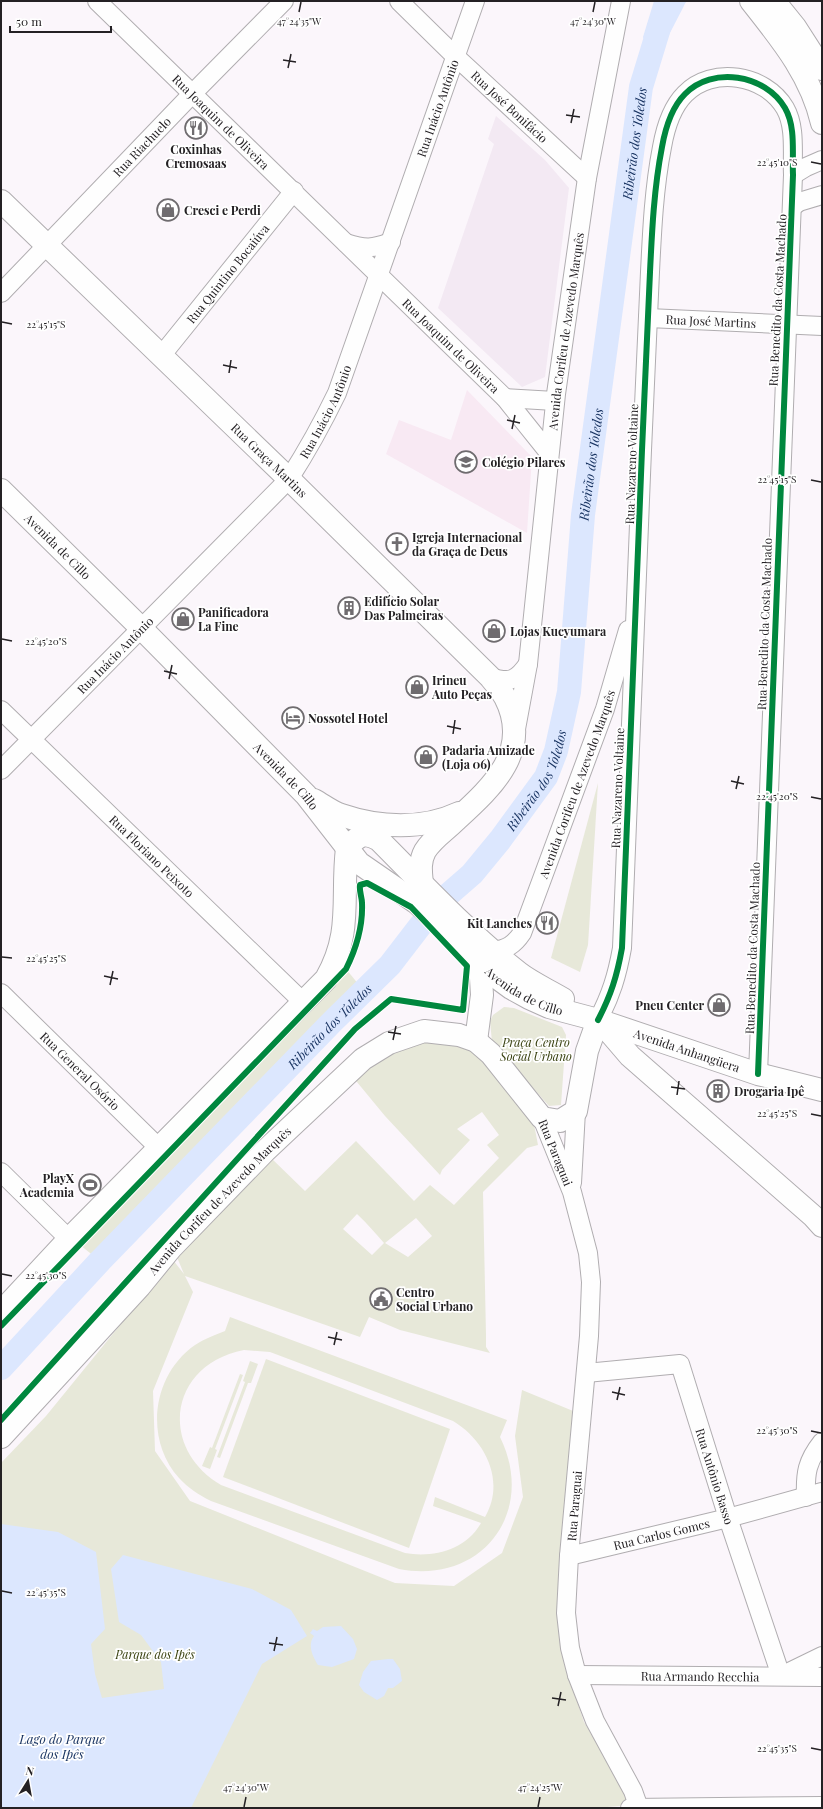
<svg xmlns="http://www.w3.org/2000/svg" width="823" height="1809" viewBox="0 0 823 1809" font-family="'Playfair Display',serif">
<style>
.built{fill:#f3e9f3}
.education{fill:#f8e9f3}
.green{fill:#e7e8d9;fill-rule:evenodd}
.water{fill:#dce7fe}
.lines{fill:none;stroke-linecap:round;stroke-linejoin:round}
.river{stroke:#dce7fe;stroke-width:24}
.minor-casing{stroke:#b0adb0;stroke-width:20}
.major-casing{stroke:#b0adb0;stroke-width:24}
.minor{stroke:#fefefe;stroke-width:18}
.major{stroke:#fefefe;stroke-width:22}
.cycleway-casing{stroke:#fff;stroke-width:8}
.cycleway{stroke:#00873e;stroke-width:6}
.ticks{fill:none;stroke:#242124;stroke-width:1.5}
.labels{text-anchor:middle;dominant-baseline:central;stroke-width:3.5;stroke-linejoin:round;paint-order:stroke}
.street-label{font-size:12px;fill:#242124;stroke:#fff}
.poi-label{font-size:12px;font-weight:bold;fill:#242124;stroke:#fff;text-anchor:start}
.park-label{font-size:12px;font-style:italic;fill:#38400f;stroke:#fff}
.water-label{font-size:13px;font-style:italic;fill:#1a3563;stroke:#fff}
.ticks-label{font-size:10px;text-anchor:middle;fill:#242124;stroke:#fff;stroke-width:3.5;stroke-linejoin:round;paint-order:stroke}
</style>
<rect width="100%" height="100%" fill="#fbf6fb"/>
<polygon class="built" points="496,116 545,160 569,188 545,377 522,387 438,308 494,144 488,139"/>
<polygon class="education" points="467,390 532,457 527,533 386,454 399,420 451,440"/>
<g class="green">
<polygon points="598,783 588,945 580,972 551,958"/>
<polygon points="346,969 364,991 100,1261 80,1245"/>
<polygon points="504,1007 514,1008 562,1027 566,1035 561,1105 549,1106 492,1042 490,1021 493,1015"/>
<path d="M 427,1036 L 471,1045 L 533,1119 L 538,1145 L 527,1148 L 483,1192 L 486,1335 L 486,1347 L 490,1353 L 400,1330 L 369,1317 L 360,1337 L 185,1276 L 193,1292 L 153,1391 L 155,1451 L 190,1501 L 395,1583 L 454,1586 L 502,1553 L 523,1497 L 515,1436 L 522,1390 L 578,1413 L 560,1637 L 576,1698 L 584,1722 L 634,1805 L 594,1808 L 1,1808 L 1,1463 L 46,1416 L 173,1260 L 184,1274 L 174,1250 L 269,1156 L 305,1191 L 356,1141 L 414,1201 L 430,1185 L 454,1205 L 499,1158 L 487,1145 L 499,1135 L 482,1112 L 457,1129 L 470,1140 L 442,1170 L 440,1175 L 385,1116 L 352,1076 L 365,1062 ZM 357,1214 C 367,1223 375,1233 384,1243 L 372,1255 L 343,1229 ZM 416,1218 L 432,1236 L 408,1257 L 385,1243 Z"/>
<path d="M 230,1317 L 507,1420 L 500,1437 C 537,1512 482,1585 399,1569 L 211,1501 C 199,1495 188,1488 179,1478 C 144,1439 152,1375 195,1345 C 204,1339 215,1335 225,1331 ZM 244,1350 L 270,1352 L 453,1421 C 485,1440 506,1481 485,1517 L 435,1497 L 433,1506 L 481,1523 C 466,1550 433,1558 405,1553 L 221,1485 C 157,1447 170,1364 244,1350 Z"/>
<polygon points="266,1359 450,1429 409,1548 223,1477"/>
<polygon points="250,1361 258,1364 251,1383 248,1383 220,1458 217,1457 245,1382 243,1381"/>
<polygon points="240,1374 243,1375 215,1449 217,1450 210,1469 202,1466 210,1447 212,1448"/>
</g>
<g class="water">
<polygon points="654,1 687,1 679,11 663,49 650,56 643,37"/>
<polygon points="86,1280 84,1284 1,1379 1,1368 82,1281"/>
<polygon points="1,1524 58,1532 96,1552 105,1629 91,1644 95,1674 102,1698 164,1689 161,1662 141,1635 119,1622 111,1569 123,1555 252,1589 291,1610 307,1636 262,1664 191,1808 1,1807"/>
<path d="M 341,1626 L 353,1639 L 357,1649 L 354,1659 L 332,1667 L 318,1665 C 313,1657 307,1645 314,1636 L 310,1633 L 313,1629 L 317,1631 L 323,1627 Z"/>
<polygon points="388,1659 393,1659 400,1669 402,1681 393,1688 388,1688 384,1696 377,1700 364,1692 359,1685 363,1672 371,1661"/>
</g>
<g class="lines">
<path class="river" id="s1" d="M 1,1368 L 100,1261 L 333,1021 L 390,965 L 420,926 L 449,894 L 472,874 L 500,840 L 546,777 L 556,751 L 569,692 L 583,515 L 641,87 L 659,28 L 673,1"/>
<g class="minor-casing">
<g id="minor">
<path id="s2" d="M 97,1 L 505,398 L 549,453"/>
<path id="s3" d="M 399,1 L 455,56 L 587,178"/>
<polyline points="793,175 806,167 822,160"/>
<polyline points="792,207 799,202 822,195"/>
<path d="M 346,243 C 365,249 372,249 391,242"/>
<path id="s4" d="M 1,293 L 193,93 L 284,1"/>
<path id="s5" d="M 648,318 L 822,326"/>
<path id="s6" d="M 161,356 L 294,191"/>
<polyline points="505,398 555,401"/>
<path d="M 490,677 C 510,683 516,681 528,664"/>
<path id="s7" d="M 1,710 L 303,1002"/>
<path id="s8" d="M 516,729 L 528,664 L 556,394 L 587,178 L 621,1"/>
<path id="s9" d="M 1,770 L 289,479 C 307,451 323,422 337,393 L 475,1"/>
<path id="s10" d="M 493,951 C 507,949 514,945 522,933 L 605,709 L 628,630"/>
<path id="s11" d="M 1,993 L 159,1148"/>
<path d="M 598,1020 C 611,995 617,976 622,948 C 628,782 636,616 642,450 C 645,391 647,331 650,272 C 652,230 654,188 662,147 C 665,130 672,107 685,94 C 712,66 765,74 785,108 C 796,127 792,153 793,175 L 758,1074"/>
<path id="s12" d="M 542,1118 L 572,1192 L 588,1253 L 591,1282 L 589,1336 L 569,1556 L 566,1613 L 570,1648 L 577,1675 L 595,1721 L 633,1791 L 639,1808"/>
<polyline points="1,1172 69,1239"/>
<polyline points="572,1183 576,1111"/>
<path id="s13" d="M 586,1373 L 680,1364 L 728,1518 L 781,1676"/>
<path d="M 806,1497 C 805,1473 807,1461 822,1442"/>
<path id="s14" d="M 569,1556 L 728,1518 L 822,1492"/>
<path id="s15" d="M 577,1675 L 822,1677"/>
<polyline points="783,1675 822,1656"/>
<polyline points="630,1808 822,1806"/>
</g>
</g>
<g class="major-casing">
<g id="major">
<path d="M 751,1 C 781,39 811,75 822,123"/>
<polyline points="774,1 795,27 822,69"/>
<path id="s16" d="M 1,201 L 289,479 L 490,677 C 495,683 501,690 505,697 C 533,751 492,787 455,821 C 446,830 432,839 425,851 C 419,862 421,873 422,884"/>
<path id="s17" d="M 1,490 L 140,627 L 306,795 L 359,863 L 417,903 L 496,977 L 511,988 L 529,998 L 549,1007 L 598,1020 L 758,1074 L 822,1090"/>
<path d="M 314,800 C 323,805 332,812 341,815 C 379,828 423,830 459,813"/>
<path d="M 347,848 C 358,836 363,831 379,840 C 424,885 468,933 519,973 C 532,983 548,990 563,999"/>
<polyline points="600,1021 630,1056 813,1216 822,1226"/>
<polyline points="476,1041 482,995 480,961"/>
<path d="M 1,1312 L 69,1239 L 326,979 C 353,932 341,898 347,848"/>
<path id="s18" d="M 1,1437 L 140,1286 L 171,1248 L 265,1151 L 363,1059 L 389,1043 L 424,1031 L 459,1035 L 476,1041 L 491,1054 L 542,1118 L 560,1121 L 576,1111 L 587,1051 L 598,1020"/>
</g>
</g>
<use href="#minor" class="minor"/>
<use href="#major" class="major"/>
<g class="cycleway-casing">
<g id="cycleway">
<path d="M 598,1020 C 611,995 617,976 622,948 C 628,782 636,616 642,450 C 645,391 647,331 650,272 C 652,230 654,188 662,147 C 665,130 672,107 685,94 C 712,66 765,74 785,108 C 796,127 792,153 793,175 L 758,1074"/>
<path d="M 1,1326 L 346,969 C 356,949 363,926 362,903 C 362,897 359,891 360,885 L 367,883 L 411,907 L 467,966 L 463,1010 L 391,999 L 355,1029 L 1,1420"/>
</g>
</g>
<use href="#cycleway" class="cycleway"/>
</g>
<path class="ticks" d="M 299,12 L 301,2M 593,12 L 595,2M 283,60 L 296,62M 288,68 L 291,54M 566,115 L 580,117M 571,123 L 574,109M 811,162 L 821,164M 2,322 L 12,324M 223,365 L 237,368M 229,373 L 231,360M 507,420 L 520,423M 512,429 L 515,415M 811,480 L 821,482M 2,639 L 12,641M 164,671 L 177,674M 169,679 L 172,665M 447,726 L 461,729M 453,734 L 455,720M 731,781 L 744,784M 736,789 L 739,776M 811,797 L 821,799M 2,957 L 12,958M 104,976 L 118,979M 110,985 L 113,971M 388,1032 L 401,1034M 393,1040 L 396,1026M 671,1087 L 685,1089M 677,1095 L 679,1081M 811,1114 L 821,1116M 2,1274 L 12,1276M 328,1337 L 342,1340M 334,1345 L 337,1332M 612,1392 L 625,1395M 617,1400 L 620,1387M 811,1431 L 821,1433M 2,1591 L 12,1593M 269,1643 L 283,1645M 274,1651 L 277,1637M 552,1698 L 566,1700M 558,1706 L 561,1692M 811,1748 L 821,1750M 244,1807 L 246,1797M 538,1807 L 540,1797"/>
<defs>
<g id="restaurant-ring" transform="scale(1.15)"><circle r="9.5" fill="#fff" stroke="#6f6c6f" stroke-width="1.5"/><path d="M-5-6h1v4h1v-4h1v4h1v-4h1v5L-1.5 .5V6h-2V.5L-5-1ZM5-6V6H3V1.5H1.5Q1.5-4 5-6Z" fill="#6f6c6f"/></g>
<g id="shop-ring" transform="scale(1.15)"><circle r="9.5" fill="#fff" stroke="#6f6c6f" stroke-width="1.5"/><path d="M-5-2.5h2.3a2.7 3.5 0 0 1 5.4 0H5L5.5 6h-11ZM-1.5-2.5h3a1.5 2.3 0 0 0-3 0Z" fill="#6f6c6f"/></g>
<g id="school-ring" transform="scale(1.15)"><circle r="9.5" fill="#fff" stroke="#6f6c6f" stroke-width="1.5"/><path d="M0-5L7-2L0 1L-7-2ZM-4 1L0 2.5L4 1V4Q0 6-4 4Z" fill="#6f6c6f"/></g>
<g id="church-ring" transform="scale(1.15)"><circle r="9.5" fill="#fff" stroke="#6f6c6f" stroke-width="1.5"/><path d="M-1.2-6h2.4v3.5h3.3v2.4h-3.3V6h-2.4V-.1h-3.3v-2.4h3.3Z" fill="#6f6c6f"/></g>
<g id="building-ring" transform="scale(1.15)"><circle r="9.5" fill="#fff" stroke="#6f6c6f" stroke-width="1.5"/><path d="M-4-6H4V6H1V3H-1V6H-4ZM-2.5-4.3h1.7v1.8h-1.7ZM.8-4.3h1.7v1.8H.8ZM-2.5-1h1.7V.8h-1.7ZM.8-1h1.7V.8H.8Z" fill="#6f6c6f"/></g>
<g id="hotel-ring" transform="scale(1.15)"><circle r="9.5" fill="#fff" stroke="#6f6c6f" stroke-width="1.5"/><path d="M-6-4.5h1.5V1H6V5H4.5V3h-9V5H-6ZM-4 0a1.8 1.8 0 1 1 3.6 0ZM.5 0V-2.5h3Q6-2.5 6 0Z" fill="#6f6c6f"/></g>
<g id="stadium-ring" transform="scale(1.15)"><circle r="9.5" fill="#fff" stroke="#6f6c6f" stroke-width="1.5"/><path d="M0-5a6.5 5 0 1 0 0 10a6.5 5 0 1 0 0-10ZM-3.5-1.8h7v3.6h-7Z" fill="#6f6c6f"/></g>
<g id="civic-ring" transform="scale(1.15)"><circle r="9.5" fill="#fff" stroke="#6f6c6f" stroke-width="1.5"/><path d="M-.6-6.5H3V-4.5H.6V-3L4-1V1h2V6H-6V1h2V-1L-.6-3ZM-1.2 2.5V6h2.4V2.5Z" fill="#6f6c6f"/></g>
</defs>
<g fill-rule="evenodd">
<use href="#restaurant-ring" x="196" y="128"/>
<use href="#shop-ring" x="168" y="210"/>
<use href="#school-ring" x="466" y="462"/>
<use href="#church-ring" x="397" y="544"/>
<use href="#building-ring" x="349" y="608"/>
<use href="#shop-ring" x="183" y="619"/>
<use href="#shop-ring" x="494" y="631"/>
<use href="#shop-ring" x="417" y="687"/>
<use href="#hotel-ring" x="293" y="718"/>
<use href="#shop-ring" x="426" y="757"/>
<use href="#restaurant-ring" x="547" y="923"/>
<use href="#shop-ring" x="719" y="1005"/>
<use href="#building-ring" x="718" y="1091"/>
<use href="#stadium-ring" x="90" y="1185"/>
<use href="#civic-ring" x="381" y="1299"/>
</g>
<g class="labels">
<g class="street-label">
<text stroke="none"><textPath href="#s3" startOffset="153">Rua José Bonifácio</textPath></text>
<text stroke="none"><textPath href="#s9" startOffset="810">Rua Inácio Antônio</textPath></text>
<text stroke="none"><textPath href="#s2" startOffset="173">Rua Joaquim de Oliveira</textPath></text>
<text stroke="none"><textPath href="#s4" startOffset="203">Rua Riachuelo</textPath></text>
<text stroke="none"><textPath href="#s6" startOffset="106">Rua Quintino Bocaiúva</textPath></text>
<text transform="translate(777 300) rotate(-87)">Rua Benedito da Costa Machado</text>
<text stroke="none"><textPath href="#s5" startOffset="63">Rua José Martins</textPath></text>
<text stroke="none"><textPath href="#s8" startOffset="401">Avenida Corifeu de Azevedo Marquês</textPath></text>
<text stroke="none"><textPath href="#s2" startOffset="494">Rua Joaquim de Oliveira</textPath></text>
<text stroke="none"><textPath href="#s9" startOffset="486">Rua Inácio Antônio</textPath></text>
<text stroke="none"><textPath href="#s16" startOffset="373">Rua Graça Martins</textPath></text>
<text transform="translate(631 464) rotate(-88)">Rua Nazareno Voltaine</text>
<text stroke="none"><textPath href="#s17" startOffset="80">Avenida de Cillo</textPath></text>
<text transform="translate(764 624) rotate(-88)">Rua Benedito da Costa Machado</text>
<text stroke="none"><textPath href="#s9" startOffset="162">Rua Inácio Antônio</textPath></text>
<text stroke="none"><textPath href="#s17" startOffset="404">Avenida de Cillo</textPath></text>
<text stroke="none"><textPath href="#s10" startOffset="194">Avenida Corifeu de Azevedo Marquês</textPath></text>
<text transform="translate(617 788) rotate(-88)">Rua Nazareno Voltaine</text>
<text stroke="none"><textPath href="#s7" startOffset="210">Rua Floriano Peixoto</textPath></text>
<text transform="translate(752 948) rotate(-88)">Rua Benedito da Costa Machado</text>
<text stroke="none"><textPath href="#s17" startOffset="728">Avenida de Cillo</textPath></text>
<text stroke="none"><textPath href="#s17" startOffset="902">Avenida Anhangüera</textPath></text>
<text stroke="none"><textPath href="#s11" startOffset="111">Rua General Osório</textPath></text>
<text stroke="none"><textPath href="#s12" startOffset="37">Rua Paraguai</textPath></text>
<text stroke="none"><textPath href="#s18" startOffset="322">Avenida Corifeu de Azevedo Marquês</textPath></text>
<text stroke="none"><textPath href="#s13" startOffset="212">Rua Antônio Basso</textPath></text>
<text transform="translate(574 1506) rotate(-85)">Rua Paraguai</text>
<text stroke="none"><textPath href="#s14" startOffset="95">Rua Carlos Gomes</textPath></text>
<text stroke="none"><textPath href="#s15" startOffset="123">Rua Armando Recchia</textPath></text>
</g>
<g class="poi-label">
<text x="196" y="149" text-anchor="middle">Coxinhas<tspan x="196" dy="14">Cremosaas</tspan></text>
<text x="184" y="210">Cresci e Perdi</text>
<text x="482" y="462">Colégio Pilares</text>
<text x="412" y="537">Igreja Internacional<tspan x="412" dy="14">da Graça de Deus</tspan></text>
<text x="364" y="601">Edifício Solar<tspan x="364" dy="14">Das Palmeiras</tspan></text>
<text x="198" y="612">Panificadora<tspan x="198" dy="14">La Fine</tspan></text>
<text x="510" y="631">Lojas Kucyumara</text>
<text x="432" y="680">Irineu<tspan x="432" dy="14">Auto Peças</tspan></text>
<text x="308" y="718">Nossotel Hotel</text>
<text x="442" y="750">Padaria Amizade<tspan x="442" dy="14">(Loja 06)</tspan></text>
<text x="532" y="923" text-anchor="end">Kit Lanches</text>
<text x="704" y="1005" text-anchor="end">Pneu Center</text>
<text x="734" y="1091">Drogaria Ipê</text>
<text x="74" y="1178" text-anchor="end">PlayX<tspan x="74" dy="14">Academia</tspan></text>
<text x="396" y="1292">Centro<tspan x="396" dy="14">Social Urbano</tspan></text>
</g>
<g class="park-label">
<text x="536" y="1042">Praça Centro<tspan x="536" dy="14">Social Urbano</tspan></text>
<text x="155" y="1654">Parque dos Ipês</text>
</g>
<g class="water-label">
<text stroke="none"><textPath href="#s1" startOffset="1446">Ribeirão dos Toledos</textPath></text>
<text stroke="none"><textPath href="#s1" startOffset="1122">Ribeirão dos Toledos</textPath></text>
<text stroke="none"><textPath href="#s1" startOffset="798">Ribeirão dos Toledos</textPath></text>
<text stroke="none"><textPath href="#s1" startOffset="474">Ribeirão dos Toledos</textPath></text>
<text x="62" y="1738">Lago do Parque<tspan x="62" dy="15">dos Ipês</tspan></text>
</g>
</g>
<g class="ticks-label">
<text x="299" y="25">47°24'35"W</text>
<text x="593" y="25">47°24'30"W</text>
<text x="777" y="166">22°45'10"S</text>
<text x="46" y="328">22°45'15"S</text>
<text x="777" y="483">22°45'15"S</text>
<text x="46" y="645">22°45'20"S</text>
<text x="777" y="800">22°45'20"S</text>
<text x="46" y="962">22°45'25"S</text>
<text x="777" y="1117">22°45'25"S</text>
<text x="46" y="1279">22°45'30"S</text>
<text x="777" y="1434">22°45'30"S</text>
<text x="46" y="1596">22°45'35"S</text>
<text x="777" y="1752">22°45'35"S</text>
<text x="246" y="1791">47°24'30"W</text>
<text x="540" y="1791">47°24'25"W</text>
</g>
<rect width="823" height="1809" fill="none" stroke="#242124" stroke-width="4"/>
<g transform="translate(28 1781) rotate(11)" stroke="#ffffff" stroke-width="3" paint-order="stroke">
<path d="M0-3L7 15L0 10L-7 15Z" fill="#242124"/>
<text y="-6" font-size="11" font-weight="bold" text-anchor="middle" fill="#242124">N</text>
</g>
<path d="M10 26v6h101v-6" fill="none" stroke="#242124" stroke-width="2"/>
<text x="16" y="26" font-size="12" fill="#242124" stroke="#ffffff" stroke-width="3" paint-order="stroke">50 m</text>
</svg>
